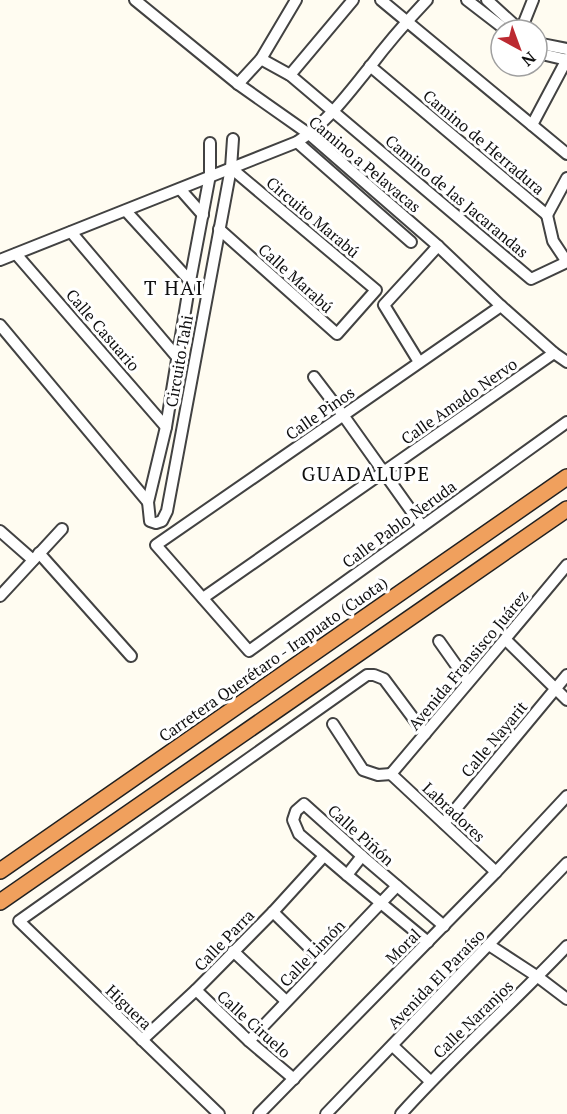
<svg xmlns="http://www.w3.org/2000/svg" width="567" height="1114" viewBox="0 0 567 1114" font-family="'PT Serif',serif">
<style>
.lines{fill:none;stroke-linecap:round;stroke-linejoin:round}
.minor-casing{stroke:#424242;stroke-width:14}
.highway-casing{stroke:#202020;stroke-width:18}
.minor{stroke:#fff;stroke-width:10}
.highway{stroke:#f0a05d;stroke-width:15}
.labels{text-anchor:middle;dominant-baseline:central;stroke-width:6;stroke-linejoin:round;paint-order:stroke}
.street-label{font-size:16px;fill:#0f0f0f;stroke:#fff}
.quarter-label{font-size:20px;letter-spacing:1.5px;fill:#0f0f0f;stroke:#fff}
</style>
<rect width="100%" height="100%" fill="#fffcf1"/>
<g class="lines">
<g class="minor-casing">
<g id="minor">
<polyline points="135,0 238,84 309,134 438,246 501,306 554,353 567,362"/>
<polyline points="381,0 567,154"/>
<polyline points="467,0 506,30"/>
<polyline points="487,0 520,30"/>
<polyline points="521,30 533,0"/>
<polyline points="537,41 542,44 567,49"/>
<polyline points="537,51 546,55 567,60"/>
<polyline points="261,59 290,75 531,279 567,262"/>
<polyline points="370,66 547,215"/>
<polyline points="290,75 353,0"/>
<polyline points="238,84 261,59 296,0"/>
<polyline points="532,125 567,59"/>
<polyline points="297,142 411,242"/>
<polyline points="210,143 210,175 190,281 166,427 148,502 150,521 156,523 162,521 167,511 231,168 233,139"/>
<polyline points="180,189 203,215"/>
<polyline points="126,211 190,281"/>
<polyline points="547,215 553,241 567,262"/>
<polyline points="547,215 567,178"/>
<polyline points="219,229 337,334 376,290 231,168"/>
<polyline points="71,232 177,357"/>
<polyline points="16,254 166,427"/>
<path d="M 0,260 C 99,221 198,181 297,142 C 327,123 347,95 369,68 C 387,44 406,22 427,0"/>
<polyline points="501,306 156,545 249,651 567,422"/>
<polyline points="0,325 148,502"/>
<polyline points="419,362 384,305 438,246"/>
<polyline points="314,377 343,415 422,526"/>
<polyline points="0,531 33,560"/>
<polyline points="39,553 131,656"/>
<polyline points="0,596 62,529"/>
<polyline points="203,598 554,353"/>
<polyline points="506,640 567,700"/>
<polyline points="439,641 468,682"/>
<polyline points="333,724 363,770 378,775 391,774"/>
<path d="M 391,774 C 450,704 509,635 567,565"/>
<polyline points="391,774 496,872"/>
<polyline points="444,823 567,675"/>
<polyline points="347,875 362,856"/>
<polyline points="273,912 324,962"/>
<polyline points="428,942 347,875 299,834 293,820 296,811 304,804 362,856 444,926"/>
<polyline points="489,945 538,977 567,999"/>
<polyline points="233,951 286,1001"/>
<polyline points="196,990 249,1041 294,1079"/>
<polyline points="142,1040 196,990 273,912 324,856"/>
<polyline points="249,1041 397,886"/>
<polyline points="393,1046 430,1081"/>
<polyline points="219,1114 19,921 367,675 374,675 384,679 425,734"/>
<polyline points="259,1114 496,872 567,796"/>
<polyline points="326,1114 567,863"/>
<path d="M 401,1114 C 454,1055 513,1003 567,946"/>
</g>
</g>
<g class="highway-casing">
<g id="highway">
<polyline points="0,871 567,477"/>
<polyline points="0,902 567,509"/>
</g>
</g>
<use href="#minor" class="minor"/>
<use href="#highway" class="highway"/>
</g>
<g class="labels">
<g class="street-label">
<text transform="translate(484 142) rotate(40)">Camino de Herradura</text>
<text transform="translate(365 164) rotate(40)">Camino a Pelavacas</text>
<text transform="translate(457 196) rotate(40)">Camino de las Jacarandas</text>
<text transform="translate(313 217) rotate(40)">Circuito Marabú</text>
<text transform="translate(296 278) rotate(42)">Calle Marabú</text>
<text transform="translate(103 330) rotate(49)">Calle Casuario</text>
<text transform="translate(179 361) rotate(-80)">Circuito Tahi</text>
<text transform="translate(459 401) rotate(-35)">Calle Amado Nervo</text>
<text transform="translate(320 413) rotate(-35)">Calle Pinos</text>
<text transform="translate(399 524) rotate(-36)">Calle Pablo Neruda</text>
<text transform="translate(273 659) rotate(-35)">Carretera Querétaro - Irapuato (Cuota)</text>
<text transform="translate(468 660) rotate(-50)">Avenida Fransisco Juárez</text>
<text transform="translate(494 739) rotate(-50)">Calle Nayarit</text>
<text transform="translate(454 812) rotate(43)">Labradores</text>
<text transform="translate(361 835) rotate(42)">Calle Piñón</text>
<text transform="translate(224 940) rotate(-46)">Calle Parra</text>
<text transform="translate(403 946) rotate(-45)">Moral</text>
<text transform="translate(312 953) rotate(-46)">Calle Limón</text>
<text transform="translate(436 979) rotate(-46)">Avenida El Paraíso</text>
<text transform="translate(129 1007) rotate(44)">Higuera</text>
<text transform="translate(473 1019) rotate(-44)">Calle Naranjos</text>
<text transform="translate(254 1024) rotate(42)">Calle Ciruelo</text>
</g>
<g class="quarter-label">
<text x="174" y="287">T HAI</text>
<text x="366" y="473">GUADALUPE</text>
</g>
</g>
<g transform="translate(519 48) rotate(139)"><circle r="28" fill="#ffffff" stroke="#9f9f9f" stroke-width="1.5"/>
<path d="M0-4.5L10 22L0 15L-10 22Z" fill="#bc2a31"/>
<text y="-9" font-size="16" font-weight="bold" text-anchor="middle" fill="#0f0f0f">N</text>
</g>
</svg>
